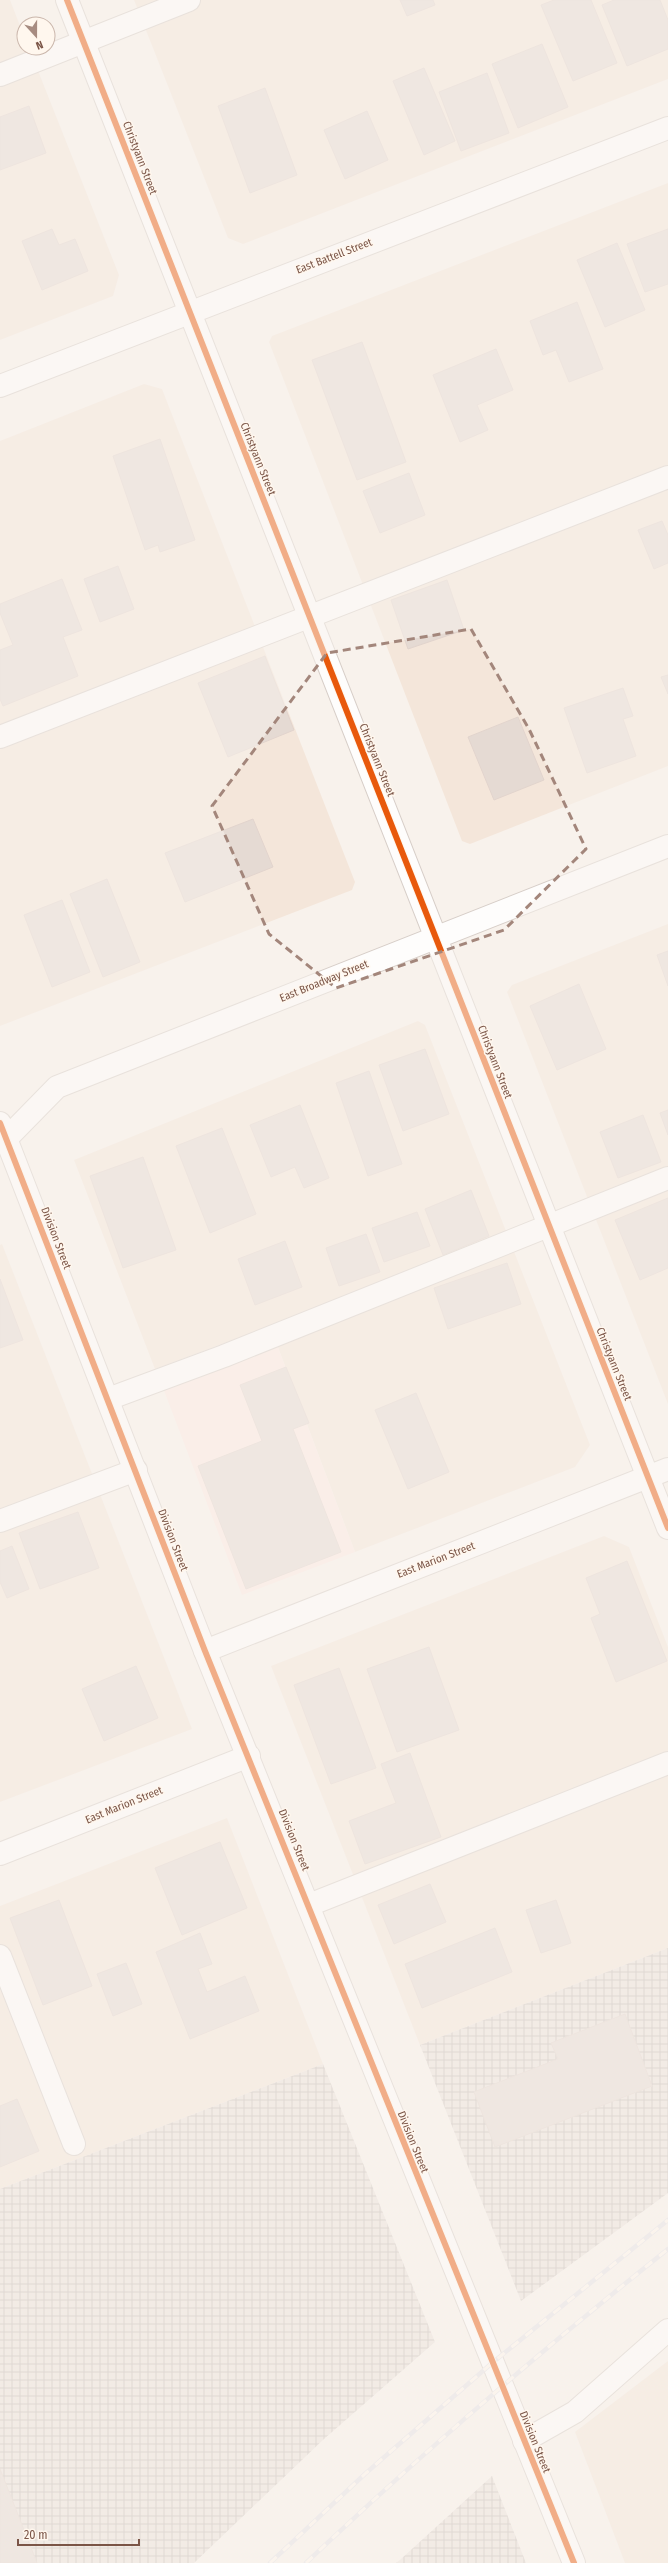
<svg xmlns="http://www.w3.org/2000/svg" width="668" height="2563" viewBox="0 0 668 2563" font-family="'Fira Sans Condensed',sans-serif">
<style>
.residential{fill:#f4e6da}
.commercial{fill:#fce9e2}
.industrial{fill:url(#industrial-grid)}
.building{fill:#e5dad3;stroke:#e2d4cd}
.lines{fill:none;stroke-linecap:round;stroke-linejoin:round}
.service-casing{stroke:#d7cec8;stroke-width:24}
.minor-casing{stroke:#d7cec8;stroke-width:24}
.tertiary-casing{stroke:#d7cec8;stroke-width:24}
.service{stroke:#fefdfc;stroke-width:22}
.minor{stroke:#fefdfc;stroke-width:22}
.tertiary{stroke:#fefdfc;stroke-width:22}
.rail-casing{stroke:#e5e2e6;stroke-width:4.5}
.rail{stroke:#fff7ee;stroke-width:3;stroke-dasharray:9;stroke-linecap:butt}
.cycleway-casing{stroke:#fff7ee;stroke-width:8}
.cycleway{stroke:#e8590c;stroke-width:6}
.marked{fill:none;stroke:#a3867b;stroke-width:3;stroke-dasharray:8 5;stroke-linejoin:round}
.labels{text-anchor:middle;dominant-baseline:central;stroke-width:3;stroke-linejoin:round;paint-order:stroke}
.street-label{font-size:11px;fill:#7b5547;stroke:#fff7ee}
</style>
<defs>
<pattern id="industrial-grid" width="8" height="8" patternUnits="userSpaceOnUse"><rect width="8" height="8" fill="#ebe2dc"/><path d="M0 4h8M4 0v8" fill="none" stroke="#c3bab4"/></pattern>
</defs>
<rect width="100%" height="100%" fill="#f8f2ec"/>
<g class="residential">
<polygon points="0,0 10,0 24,36 24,48 29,48 119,275 113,296 0,340"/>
<polygon points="134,0 668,0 668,79 243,244 228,238"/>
<polygon points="668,183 668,766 470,844 462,841 269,342 272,336"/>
<polygon points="144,384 162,389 355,882 352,890 0,1026 0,441"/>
<polygon points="668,924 668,1404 507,992 512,985"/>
<polygon points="418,1021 425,1025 590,1445 575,1467 355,1552 270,1326 155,1369 74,1160"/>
<polygon points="2,1244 192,1729 0,1802 0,1245"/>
<polygon points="604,1536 629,1547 668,1647 668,1948 420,2045 271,1666"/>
<polygon points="227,1818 323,2064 0,2189 0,1906"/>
<polygon points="668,2361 668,2563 625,2563 575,2432"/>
</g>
<polygon class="commercial" points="277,1345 355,1552 242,1595 163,1388"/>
<g class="industrial">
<polygon points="668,1948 668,2193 521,2301 420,2045"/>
<polygon points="323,2064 435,2342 324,2439 194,2563 0,2563 0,2189"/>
<polygon points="492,2476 526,2563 396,2563 401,2559"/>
</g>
<g class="building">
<polygon points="400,0 433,0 435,5 407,16"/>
<polygon points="554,0 591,0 617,63 573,81 541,5"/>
<polygon points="614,0 660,0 668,20 668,49 627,66 602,5"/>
<polygon points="542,44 568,107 518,128 492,64"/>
<polygon points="424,68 455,141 424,155 393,81"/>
<polygon points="487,73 509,133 461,151 439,92"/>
<polygon points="265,88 297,175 250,193 218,106"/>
<polygon points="29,106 46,153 0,170 0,117"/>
<polygon points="367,111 388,160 345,179 324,130"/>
<polygon points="52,229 59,245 75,239 88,271 42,290 22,241"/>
<polygon points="668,229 668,284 645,292 627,244"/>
<polygon points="617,243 645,310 605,327 577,260"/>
<polygon points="577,302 603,369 569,382 556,350 543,355 530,321"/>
<polygon points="362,342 406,462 357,480 312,360"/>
<polygon points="496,349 513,390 477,405 488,430 460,442 433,375"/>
<polygon points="160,439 195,540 160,552 158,545 145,550 113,456"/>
<polygon points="409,473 425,515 380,533 363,491"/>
<polygon points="662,521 668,535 668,563 654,569 638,530"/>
<polygon points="118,566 134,609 100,622 84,579"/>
<polygon points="62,579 82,630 63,637 78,676 3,706 0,699 0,650 13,645 0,613 0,604"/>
<polygon points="447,580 464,630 408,649 391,600"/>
<polygon points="265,656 294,730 228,757 198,683"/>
<polygon points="668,675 668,694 661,677"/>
<polygon points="623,688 633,716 623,719 636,756 587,773 564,708"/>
<polygon points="518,717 544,780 494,800 468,737"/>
<polygon points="253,819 273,867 185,902 165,853"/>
<polygon points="107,879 140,962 103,977 70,894"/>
<polygon points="62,900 90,972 52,987 24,915"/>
<polygon points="668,951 668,986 657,955"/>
<polygon points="579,984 606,1049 557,1070 530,1006"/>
<polygon points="425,1049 449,1114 403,1131 379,1065"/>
<polygon points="369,1071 402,1164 368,1176 336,1083"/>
<polygon points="300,1105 329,1178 304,1188 295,1167 271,1177 250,1125"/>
<polygon points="668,1110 668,1135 660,1113"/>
<polygon points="643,1115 661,1162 618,1178 600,1132"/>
<polygon points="222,1128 256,1214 210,1233 176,1146"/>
<polygon points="143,1157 176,1250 123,1268 90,1176"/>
<polygon points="471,1190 489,1236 443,1255 425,1209"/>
<polygon points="668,1198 668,1268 640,1280 615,1220"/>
<polygon points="417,1212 430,1246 384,1262 372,1228"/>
<polygon points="366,1234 380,1272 339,1286 326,1248"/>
<polygon points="285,1241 302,1287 255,1305 238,1259"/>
<polygon points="507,1263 521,1304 448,1329 434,1288"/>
<polygon points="0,1279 23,1340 0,1348"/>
<polygon points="286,1367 309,1423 293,1429 341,1552 246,1589 198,1466 262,1441 240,1385"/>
<polygon points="416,1393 449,1472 408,1489 375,1410"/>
<polygon points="78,1512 99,1568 40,1589 19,1533"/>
<polygon points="12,1546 29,1589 7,1598 0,1582 0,1551"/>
<polygon points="627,1561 667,1661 616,1682 591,1618 600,1614 586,1578"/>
<polygon points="429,1647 459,1730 397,1752 367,1669"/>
<polygon points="136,1666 158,1718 104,1741 82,1689"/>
<polygon points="339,1668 376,1768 331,1784 294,1685"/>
<polygon points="410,1753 441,1837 365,1864 349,1821 396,1803 381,1764"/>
<polygon points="220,1842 247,1908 182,1935 155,1868"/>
<polygon points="430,1884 446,1922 394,1944 378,1905"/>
<polygon points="59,1900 92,1986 43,2005 10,1918"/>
<polygon points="556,1900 571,1943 541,1953 526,1910"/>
<polygon points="495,1928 512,1972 422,2008 405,1964"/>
<polygon points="200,1933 212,1964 198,1969 207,1992 245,1976 259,2011 190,2039 156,1952"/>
<polygon points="126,1963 142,2004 113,2016 97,1974"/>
<polygon points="625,2014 652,2086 495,2147 474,2092 558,2059 551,2043"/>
<polygon points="17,2099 39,2151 0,2167 0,2106"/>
<polygon points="0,2469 37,2563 0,2563"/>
</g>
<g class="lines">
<g class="service-casing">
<g id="service">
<polyline points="0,75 189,0"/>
<polyline points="0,737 668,477"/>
<polyline points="108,1399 224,1356 668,1178"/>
<polyline points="0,1521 136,1470"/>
<polyline points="309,1905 668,1763"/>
<polyline points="0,1956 74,2144"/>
<polyline points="524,2441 575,2412 668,2330"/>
</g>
</g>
<g class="minor-casing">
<g id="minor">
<polyline points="67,0 668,1528"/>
<polyline points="0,386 668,128"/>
<polyline points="205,1651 668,1469"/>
<polyline points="0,1854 249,1756"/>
</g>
</g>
<g class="tertiary-casing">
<g id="tertiary">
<polyline points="0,1123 205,1651 574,2563"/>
<polyline points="6,1139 57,1087 668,846"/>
</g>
</g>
<use href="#service" class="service"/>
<use href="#minor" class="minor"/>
<use href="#tertiary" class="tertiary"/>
<g class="rail-casing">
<g id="rail">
<polyline points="270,2563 366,2473 492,2363 668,2220"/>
<path d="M 306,2563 C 422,2453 543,2349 668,2249"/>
</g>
</g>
<use href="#rail" class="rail"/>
<g class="cycleway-casing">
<g id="cycleway">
<polyline points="67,0 668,1528"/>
<polyline points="0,1123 205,1651 574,2563"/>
</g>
</g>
<use href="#cycleway" class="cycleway"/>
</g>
<path d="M0 0H668V2563H0ZM 471,629 L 529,729 L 586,849 L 504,930 L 336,988 L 269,934 L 212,806 L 327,653 Z" fill="#f8f2ec" fill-opacity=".55" fill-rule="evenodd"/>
<path class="marked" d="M 471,629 L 529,729 L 586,849 L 504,930 L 336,988 L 269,934 L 212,806 L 327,653 Z"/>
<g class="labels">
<g class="street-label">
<text transform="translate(140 158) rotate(69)">Christyann Street</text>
<text transform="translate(334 256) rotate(-21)">East Battell Street</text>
<text transform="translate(258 459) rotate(68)">Christyann Street</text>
<text transform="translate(377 760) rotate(68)">Christyann Street</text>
<text transform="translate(324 981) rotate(-22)">East Broadway Street</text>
<text transform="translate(495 1062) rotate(69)">Christyann Street</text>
<text transform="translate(56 1238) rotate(69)">Division Street</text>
<text transform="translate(614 1364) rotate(68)">Christyann Street</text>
<text transform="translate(173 1540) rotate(69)">Division Street</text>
<text transform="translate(436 1560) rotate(-21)">East Marion Street</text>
<text transform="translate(124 1805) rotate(-22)">East Marion Street</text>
<text transform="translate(294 1840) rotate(68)">Division Street</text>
<text transform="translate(413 2142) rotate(68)">Division Street</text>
<text transform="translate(535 2442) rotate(68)">Division Street</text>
</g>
</g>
<g transform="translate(36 36) rotate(159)"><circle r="19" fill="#fff7ee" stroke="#cab6ab"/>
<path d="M0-3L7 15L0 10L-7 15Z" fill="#a78c81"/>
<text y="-6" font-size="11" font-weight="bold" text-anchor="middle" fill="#7b5547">N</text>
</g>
<path d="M18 2539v6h121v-6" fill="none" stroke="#7b5547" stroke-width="2"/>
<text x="24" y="2539" font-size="12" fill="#7b5547" stroke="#fff7ee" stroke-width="3" paint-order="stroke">20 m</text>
</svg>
